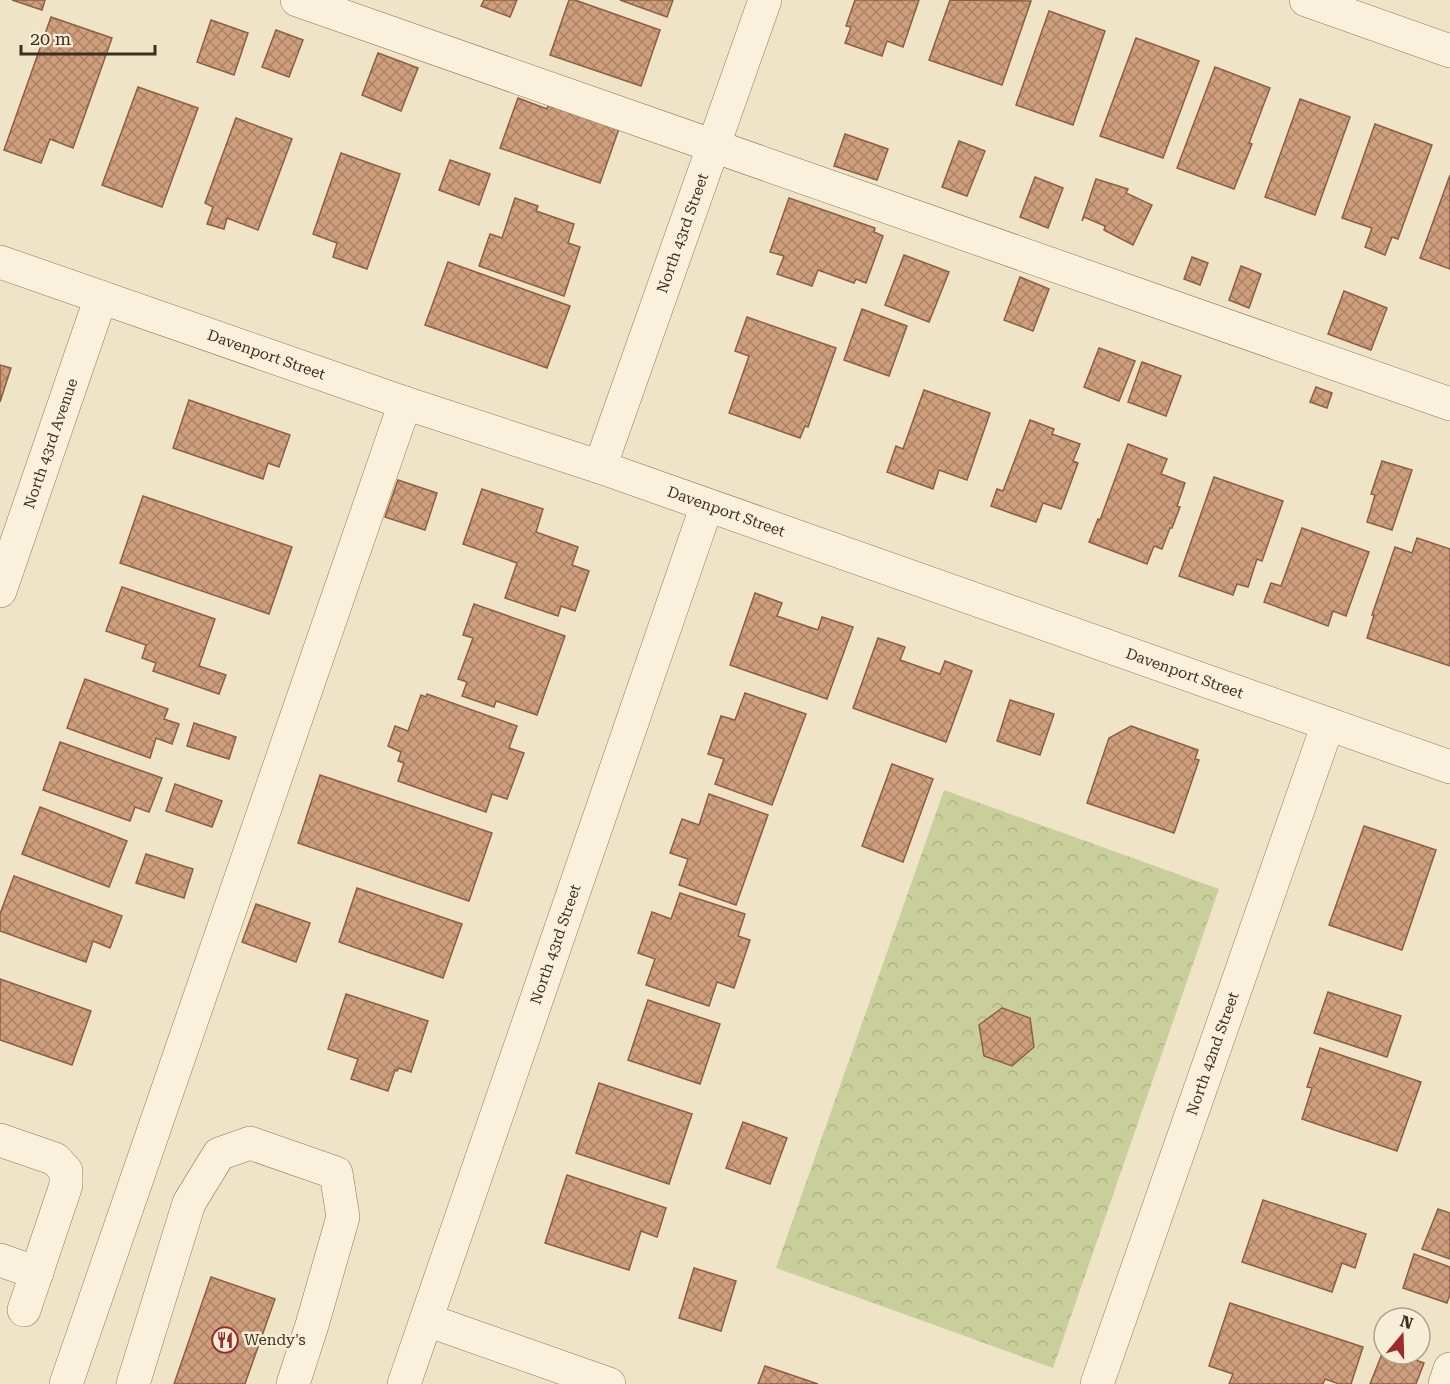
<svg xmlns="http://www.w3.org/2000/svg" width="1450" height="1384" viewBox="0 0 1450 1384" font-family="'Roboto Serif',serif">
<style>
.forest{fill:url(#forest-crowns)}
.building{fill:url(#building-cross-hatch);stroke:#8d5f41;stroke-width:1.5}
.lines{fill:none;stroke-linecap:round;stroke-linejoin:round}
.minor-casing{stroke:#8d765c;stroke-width:34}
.minor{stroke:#faf1dc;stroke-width:33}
.labels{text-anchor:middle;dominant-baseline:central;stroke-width:5;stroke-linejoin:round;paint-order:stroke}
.street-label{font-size:15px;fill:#3d2e20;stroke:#f7eed8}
.poi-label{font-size:15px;fill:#3d2e20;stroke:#f7eed8;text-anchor:start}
</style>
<defs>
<pattern id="forest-crowns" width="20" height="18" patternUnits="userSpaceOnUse" patternTransform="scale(1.5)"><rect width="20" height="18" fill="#c9cf9b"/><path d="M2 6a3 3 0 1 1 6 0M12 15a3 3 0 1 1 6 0" fill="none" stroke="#aeb285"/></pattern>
<pattern id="building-cross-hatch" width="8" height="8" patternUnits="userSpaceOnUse" patternTransform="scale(1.5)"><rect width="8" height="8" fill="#cf9f7d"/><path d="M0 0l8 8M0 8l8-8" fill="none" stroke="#a98266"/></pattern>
</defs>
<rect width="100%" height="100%" fill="#f0e4c8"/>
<polygon class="forest" points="944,790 1219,889 1053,1368 776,1268"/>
<g class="building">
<polygon points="12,0 45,0 42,10"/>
<polygon points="484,0 517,0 510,17 481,6"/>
<polygon points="569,0 575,0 660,30 641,86 550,55"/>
<polygon points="620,0 673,0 667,17"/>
<polygon points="855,0 919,0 903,47 887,41 882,56 845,43 851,27 846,26"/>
<polygon points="950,0 1031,1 1002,85 929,60"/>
<polygon points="1049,11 1105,31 1073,125 1016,105"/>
<polygon points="51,17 112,38 73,148 50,139 41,163 4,150"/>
<polygon points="211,20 248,33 234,75 197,62"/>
<polygon points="276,30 303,40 289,77 262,67"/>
<polygon points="1136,38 1199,61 1163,158 1100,136"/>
<polygon points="378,53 418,68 401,111 362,95"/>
<polygon points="1215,67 1270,88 1249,143 1252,144 1234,189 1177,168"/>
<polygon points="138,87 198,108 162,207 102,185"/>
<polygon points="518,98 547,109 550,100 620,126 600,183 500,148"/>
<polygon points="1300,99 1350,117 1315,215 1265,197"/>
<polygon points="236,118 292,139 258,230 227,218 224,229 207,224 213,207 205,203"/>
<polygon points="1375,124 1432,145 1398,239 1392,237 1385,255 1365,247 1372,228 1342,218"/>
<polygon points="845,134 888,149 877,180 834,166"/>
<polygon points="959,141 985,151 967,196 942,187"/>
<polygon points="341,153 400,174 367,269 333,257 337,243 313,234"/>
<polygon points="450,160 490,174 479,205 439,190"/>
<polygon points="1450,175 1450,269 1420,258"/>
<polygon points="1035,177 1063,188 1048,228 1020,217"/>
<polygon points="1096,179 1128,189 1126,193 1152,205 1133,245 1104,230 1105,226 1084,217 1082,221"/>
<polygon points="515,198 538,206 536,211 574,224 568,243 580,247 564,296 479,266 490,234 502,238"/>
<polygon points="789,198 875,228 874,232 883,236 866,283 856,279 854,283 818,270 812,286 777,274 784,256 770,252"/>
<polygon points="904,255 949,272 929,322 885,305"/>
<polygon points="1192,257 1208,263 1200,285 1184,279"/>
<polygon points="448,262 570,306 547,368 425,325"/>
<polygon points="1241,266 1261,274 1249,308 1229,300"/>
<polygon points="1020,277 1049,289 1033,331 1004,320"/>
<polygon points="1344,291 1387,308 1371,350 1328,334"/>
<polygon points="862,309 907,326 889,376 844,360"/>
<polygon points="747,317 836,348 808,427 805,426 800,438 729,413 749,356 735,351"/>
<polygon points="1099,348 1135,361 1119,401 1084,387"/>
<polygon points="1142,362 1181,376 1166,416 1128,402"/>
<polygon points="0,365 11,368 0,402"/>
<polygon points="1316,387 1332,393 1327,408 1310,402"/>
<polygon points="924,390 990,413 967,480 939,470 933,489 887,472 896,446 903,449"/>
<polygon points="189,400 290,435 279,467 268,463 263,479 173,448"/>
<polygon points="1030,420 1054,429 1052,434 1080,444 1073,461 1078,463 1061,509 1043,503 1036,522 991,506 997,489 1003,491"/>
<polygon points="1128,444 1167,459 1161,474 1185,483 1177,506 1180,507 1172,528 1170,528 1162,549 1154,546 1147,564 1089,542 1098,519 1100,520"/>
<polygon points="1382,461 1412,470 1392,530 1367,522 1375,495 1371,494"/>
<polygon points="1214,477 1283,501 1262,561 1257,559 1248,587 1237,584 1233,595 1179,576"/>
<polygon points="398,480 437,493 425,530 385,517"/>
<polygon points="482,489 543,509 536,532 578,547 572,565 589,571 575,611 561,606 558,616 505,598 517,563 463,544"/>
<polygon points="143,496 292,547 269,614 120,563"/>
<polygon points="1302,528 1369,552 1346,616 1333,611 1328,626 1264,602 1271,583 1281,586"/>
<polygon points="1417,538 1450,549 1450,666 1367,638 1374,615 1372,615 1395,547 1412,553"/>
<polygon points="122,587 215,619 199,666 226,675 219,694 153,671 156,663 142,658 146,645 106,631"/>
<polygon points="755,593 782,603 777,616 818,630 822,617 853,627 827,699 730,665"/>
<polygon points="474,604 565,636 537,715 496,701 494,707 462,696 467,682 458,679 473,638 463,635"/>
<polygon points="878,638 905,647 900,660 940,674 945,661 972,671 946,742 853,708"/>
<polygon points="85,679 168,709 164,719 179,724 172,744 156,738 150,758 67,728"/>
<polygon points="745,693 806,714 772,805 715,784 724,759 708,754 721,716 735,720"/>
<polygon points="427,694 517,726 509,748 524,753 507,799 492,794 486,812 398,781 404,763 398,761 401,752 388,746 395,726 408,731 421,695 426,697"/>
<polygon points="1010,700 1054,714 1040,755 997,741"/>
<polygon points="194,723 236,737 229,759 187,746"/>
<polygon points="1131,726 1198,750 1195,759 1199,760 1174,833 1087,803 1109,738"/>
<polygon points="60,742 162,778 149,812 135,807 130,821 43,790"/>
<polygon points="892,764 933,779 903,862 862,846"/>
<polygon points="320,775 492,833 469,901 298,843"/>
<polygon points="175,784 222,801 212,827 166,811"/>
<polygon points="709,794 768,815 736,905 679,885 688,859 670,853 682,819 699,825"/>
<polygon points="40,807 127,841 109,887 22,854"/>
<polygon points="1364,826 1436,850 1402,950 1329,925"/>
<polygon points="146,854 193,869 184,898 136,883"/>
<polygon points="14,876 122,916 110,948 93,941 86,962 0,931 0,914"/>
<polygon points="357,888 462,924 443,978 339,942"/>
<polygon points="680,893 745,914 738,936 750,940 734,988 717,982 709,1006 646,985 655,959 638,953 652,912 671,919"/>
<polygon points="256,904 310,923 296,962 242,942"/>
<polygon points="0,979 91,1011 72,1065 0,1040"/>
<polygon points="1328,992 1401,1016 1387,1057 1314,1033"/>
<polygon points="346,994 428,1021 411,1072 399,1068 397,1071 395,1070 388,1091 351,1079 358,1059 328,1049"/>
<polygon points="648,1000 720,1024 700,1084 628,1060"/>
<polygon points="1002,1008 1030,1018 1034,1047 1012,1066 984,1056 979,1025"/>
<polygon points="1320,1048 1421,1082 1397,1151 1302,1119 1312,1088 1307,1087"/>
<polygon points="599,1083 692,1114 669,1184 576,1153"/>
<polygon points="743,1122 787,1138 770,1184 726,1168"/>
<polygon points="567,1175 666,1208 657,1237 641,1231 629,1270 545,1243"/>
<polygon points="1263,1200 1366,1234 1355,1268 1342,1263 1332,1292 1242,1262"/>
<polygon points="1438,1209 1450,1213 1450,1259 1422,1249"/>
<polygon points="1414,1254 1450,1267 1450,1294 1447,1303 1403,1288"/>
<polygon points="694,1268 736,1281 721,1331 679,1318"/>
<polygon points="211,1277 275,1299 246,1381 245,1384 174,1384"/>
<polygon points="1230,1303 1363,1347 1351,1384 1339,1384 1325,1379 1323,1384 1229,1384 1233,1374 1209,1366"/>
<polygon points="1384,1349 1384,1354 1398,1354 1424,1363 1416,1384 1370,1384"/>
<polygon points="765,1366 818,1384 758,1384"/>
</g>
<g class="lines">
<g class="minor-casing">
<g id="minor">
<polyline points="297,0 1450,404"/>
<polyline points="1306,0 1450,51"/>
<path id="s1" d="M 0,262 L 405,403 L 600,467 L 1450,767"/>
<path id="s2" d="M 600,467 L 765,0"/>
<path id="s3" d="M 0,591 L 101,297"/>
<polyline points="0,1140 55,1159 66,1171 66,1185 24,1310"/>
<polyline points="0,1260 37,1273"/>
<polyline points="427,1320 609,1384"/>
<polyline points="66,1384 405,403"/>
<polyline points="133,1384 189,1203 219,1154 250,1143 336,1173 343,1217 312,1325 293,1384"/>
<path id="s4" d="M 404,1384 L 707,505"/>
<path id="s5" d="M 1097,1384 L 1328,724"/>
<polyline points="1445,1384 1450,1369"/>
</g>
</g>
<use href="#minor" class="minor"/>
</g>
<defs>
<g id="restaurant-ring" transform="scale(1.35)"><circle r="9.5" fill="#f7eed8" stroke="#9e2a2b" stroke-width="1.5"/><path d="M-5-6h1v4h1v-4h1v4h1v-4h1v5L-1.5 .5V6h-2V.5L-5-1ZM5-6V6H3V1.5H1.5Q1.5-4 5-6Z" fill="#9e2a2b"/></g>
</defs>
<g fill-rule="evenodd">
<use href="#restaurant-ring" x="225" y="1340"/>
</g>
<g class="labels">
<g class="street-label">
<text stroke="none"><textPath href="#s2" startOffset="248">North 43rd Street</textPath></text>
<text stroke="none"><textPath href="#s1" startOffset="282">Davenport Street</textPath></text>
<text stroke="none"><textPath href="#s3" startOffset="156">North 43rd Avenue</textPath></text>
<text stroke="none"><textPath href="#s1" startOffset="768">Davenport Street</textPath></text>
<text stroke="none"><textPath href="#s1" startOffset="1254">Davenport Street</textPath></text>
<text stroke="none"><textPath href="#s4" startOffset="465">North 43rd Street</textPath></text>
<text stroke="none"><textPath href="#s5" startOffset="350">North 42nd Street</textPath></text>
</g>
<g class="poi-label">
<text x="244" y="1340">Wendy's</text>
</g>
</g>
<g transform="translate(1402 1336) rotate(19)"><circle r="28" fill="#f7eed8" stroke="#ada18e" stroke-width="1.5"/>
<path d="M0-4.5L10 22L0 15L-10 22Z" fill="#9e2a2b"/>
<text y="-9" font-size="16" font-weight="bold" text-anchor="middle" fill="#3d2e20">N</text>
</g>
<path d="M21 45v9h134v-9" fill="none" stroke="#3d2e20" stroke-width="3"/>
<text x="30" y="45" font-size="18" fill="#3d2e20" stroke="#f7eed8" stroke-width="4.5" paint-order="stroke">20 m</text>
</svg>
